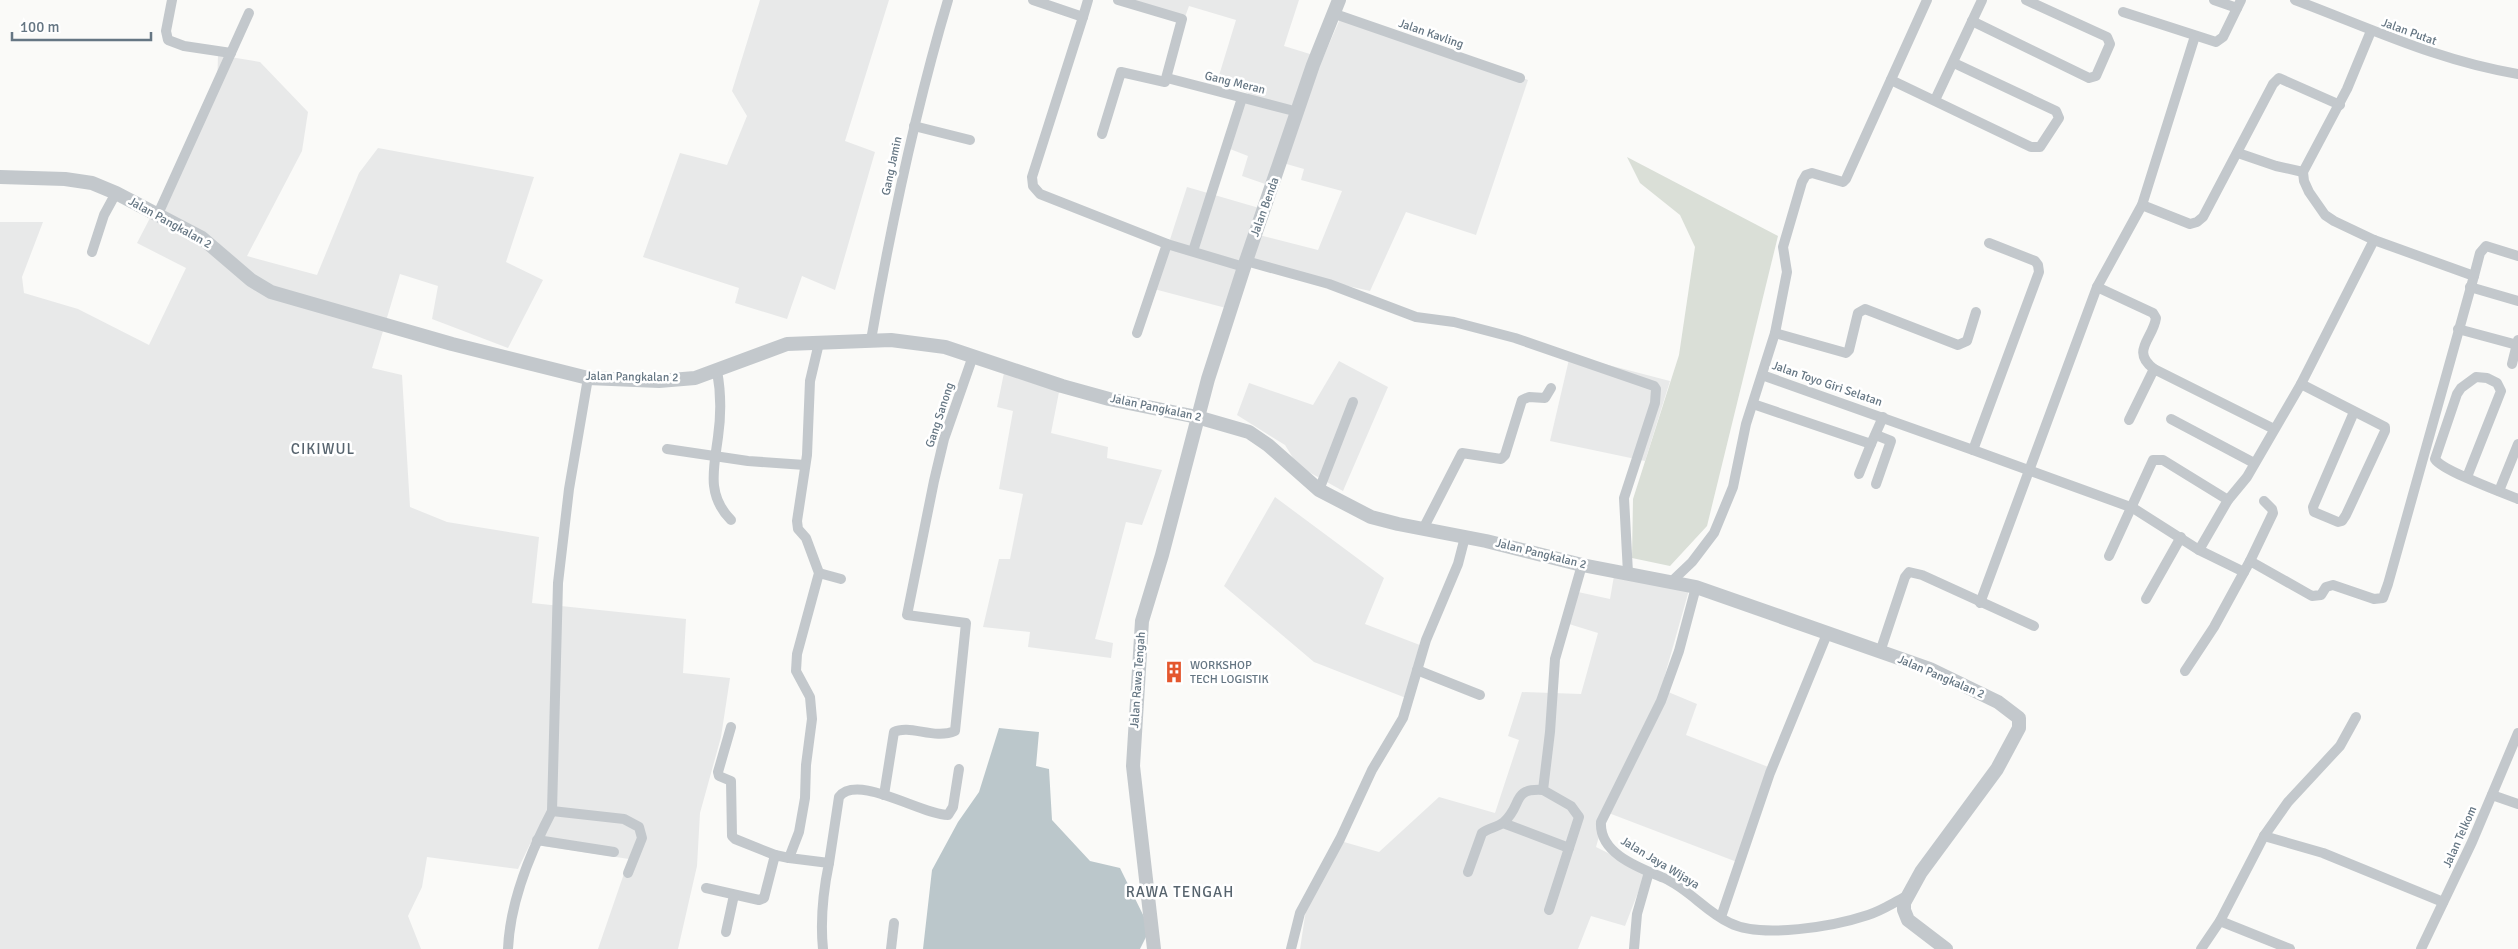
<svg xmlns="http://www.w3.org/2000/svg" width="2518" height="949" viewBox="0 0 2518 949" font-family="Signika,sans-serif">
<style>
.built{fill:#e8e9e9}
.green{fill:#dadfd7}
.water{fill:#bbc7cb}
.lines{fill:none;stroke-linecap:round;stroke-linejoin:round}
.minor{stroke:#c3c8cc;stroke-width:10}
.tertiary{stroke:#c3c8cc;stroke-width:14}
.labels{text-anchor:middle;dominant-baseline:central;stroke-width:5;stroke-linejoin:round;paint-order:stroke}
.street-label{font-size:12px;fill:#657683;stroke:#fff}
.poi-label{font-size:12px;fill:#657683;stroke:#fff;text-anchor:start}
.quarter-label{font-size:15px;letter-spacing:1px;fill:#57646e;stroke:#fff}
</style>
<rect width="100%" height="100%" fill="#fafaf8"/>
<g class="built">
<polygon points="760,0 889,0 845,141 875,152 835,290 802,276 787,319 735,303 739,288 643,257 680,153 727,165 747,116 732,91"/>
<polygon points="1130,0 1299,0 1284,46 1323,58 1343,12 1528,80 1476,235 1406,212 1370,291 1243,262 1226,308 1154,289 1187,187 1266,210 1259,235 1318,250 1342,191 1301,180 1304,169 1276,161 1268,185 1242,176 1248,156 1230,149 1248,93 1217,82 1236,20 1189,6 1185,17"/>
<polygon points="218,55 260,62 308,112 302,151 247,256 317,275 359,173 378,148 534,177 506,262 543,280 508,348 432,319 438,286 400,274 372,368 402,375 410,507 447,522 539,537 532,603 686,619 683,673 730,678 721,737 700,813 697,866 678,949 598,949 629,859 530,844 518,869 427,857 422,887 408,916 421,949 0,949 0,222 43,222 22,277 24,293 78,309 149,345 186,268 137,243 217,89"/>
<polygon points="1570,355 1670,381 1645,461 1550,441"/>
<polygon points="1339,361 1388,387 1343,491 1298,466 1285,445 1237,415 1249,383 1313,405"/>
<polygon points="1005,368 1060,387 1051,433 1108,447 1107,458 1162,470 1142,525 1126,522 1095,639 1113,643 1111,658 1028,647 1030,632 983,627 999,559 1010,559 1023,494 999,489 1013,411 997,407"/>
<polygon points="1275,497 1384,578 1365,624 1425,647 1406,698 1314,662 1224,586"/>
<polygon points="1614,576 1689,590 1661,689 1697,704 1686,735 1771,768 1737,862 1606,812 1596,847 1646,872 1625,926 1591,916 1578,949 1300,949 1307,903 1344,842 1379,852 1439,797 1495,813 1519,740 1508,736 1522,692 1581,694 1598,633 1569,624 1578,592 1610,599"/>
</g>
<polygon class="green" points="1627,157 1778,236 1707,526 1670,566 1632,558 1633,499 1679,355 1695,247 1680,215 1640,183"/>
<polygon class="water" points="999,728 1039,732 1036,766 1049,769 1052,820 1090,861 1120,868 1150,929 1140,949 923,949 932,870 958,822 979,792"/>
<g class="lines">
<g class="minor">
<polyline points="172,0 166,31 168,40 184,46 231,53"/>
<polyline points="1033,0 1083,17 1032,177 1033,186 1040,194 1167,244 1244,267"/>
<polyline points="2214,0 2237,8"/>
<path d="M 2295,0 C 2370,28 2438,61 2518,74"/>
<polyline points="2123,12 2216,42 2223,37 2241,0"/>
<polyline points="1335,14 1520,78"/>
<polyline points="1083,17 1088,0"/>
<polyline points="1972,21 2089,78 2096,76 2110,44 2107,37 2026,0"/>
<polyline points="1167,78 1298,112"/>
<polyline points="1891,80 2031,147 2040,147 2059,118 2056,111 1954,63"/>
<polyline points="1935,100 1982,0"/>
<polyline points="914,126 970,140"/>
<polyline points="1102,134 1121,72 1165,82 1182,19 1118,0"/>
<polyline points="2238,153 2276,166 2303,172"/>
<polyline points="2142,205 2190,224 2197,222 2203,217 2273,84 2279,78 2340,105"/>
<polyline points="158,214 249,13"/>
<polyline points="1989,243 2035,261 2038,265 2039,272 1973,450 2133,508 2199,550 2244,572 2214,627 2185,671"/>
<polyline points="1193,251 1242,98"/>
<polyline points="92,252 104,215 116,193"/>
<polyline points="1246,261 1329,284 1416,317 1454,322 1515,338 1654,386 1656,389 1655,403 1624,498 1628,573"/>
<polyline points="2474,276 2480,253 2486,246 2518,256"/>
<path d="M 2097,287 L 2153,313 L 2156,318 C 2153,339 2130,351 2154,369"/>
<polyline points="2470,287 2518,301"/>
<polyline points="2458,329 2517,345"/>
<polyline points="1137,333 1167,244"/>
<polyline points="1775,333 1846,353 1849,350 1858,313 1865,309 1958,345 1967,341 1976,312"/>
<path d="M 871,340 C 891,225 915,111 948,0"/>
<path d="M 819,343 L 810,381 L 807,455 L 797,521 L 798,529 L 806,538 L 819,573 L 797,654 L 796,671 L 810,697 L 812,719 L 806,765 L 805,798 L 799,832 L 789,858 L 829,863 C 823,892 820,919 823,949"/>
<polyline points="2512,364 2518,340"/>
<path d="M 717,371 C 721,392 721,416 718,437 C 714,468 706,495 731,520"/>
<polyline points="1762,375 1973,450"/>
<polyline points="2301,384 2385,427 2385,431 2346,515 2342,521 2338,522 2314,512 2313,507 2354,412"/>
<polyline points="1753,404 1871,444 1883,417"/>
<polyline points="2171,419 2254,463"/>
<polyline points="2129,420 2154,369 2274,429"/>
<polyline points="667,449 748,461 805,465"/>
<polyline points="1859,474 1871,444"/>
<path d="M 2467,477 L 2501,391 L 2497,383 L 2487,378 L 2476,377 L 2461,388 L 2457,394 L 2435,459 C 2441,470 2503,493 2518,499"/>
<polyline points="1876,484 1891,441 1876,435"/>
<polyline points="1319,490 1353,402"/>
<polyline points="2499,491 2518,444"/>
<polyline points="1423,529 1462,453 1501,459 1505,455 1522,400 1529,397 1545,398 1551,388"/>
<polyline points="2199,550 2228,500 2247,477 2301,384 2374,240"/>
<polyline points="2109,556 2153,460 2163,460 2228,500"/>
<polyline points="2250,561 2273,513 2272,509 2264,501"/>
<polyline points="2244,572 2250,561 2312,596 2321,595 2326,587 2333,585 2374,599 2383,598 2388,584 2474,276 2374,240 2334,221 2325,215 2309,192 2304,181 2303,172 2347,89 2371,31"/>
<polyline points="819,573 841,579"/>
<polyline points="1671,582 1692,562 1714,533 1733,487 1746,424 1775,333 1787,272 1783,247 1802,182 1806,175 1812,173 1843,182 1846,179 1927,0"/>
<path d="M 1696,587 L 1679,651 L 1661,701 L 1601,822 C 1599,854 1640,868 1664,878 C 1689,889 1706,912 1730,923 C 1762,939 1835,926 1868,915 C 1881,911 1893,903 1905,897"/>
<polyline points="2146,599 2181,537"/>
<polyline points="1980,603 2097,287 2142,205 2195,36"/>
<polyline points="1880,652 1905,577 1909,572 1922,575 2034,626"/>
<polyline points="1417,670 1480,695"/>
<polyline points="731,727 718,772 719,776 731,781 732,836 735,839 775,855"/>
<path d="M 884,795 L 894,732 C 910,724 934,740 955,731 L 966,623 L 907,615 L 934,481 L 944,439 L 973,356"/>
<polyline points="2492,795 2518,804"/>
<polyline points="552,811 624,819 639,827 642,838 628,873"/>
<polyline points="1503,823 1569,848"/>
<polyline points="2264,836 2323,853 2443,902"/>
<polyline points="537,840 614,852"/>
<path d="M 829,863 L 839,797 C 857,773 922,815 948,815 L 953,807 L 959,769"/>
<path d="M 1468,872 L 1482,833 C 1489,828 1498,827 1504,822 C 1523,805 1511,788 1543,790"/>
<polyline points="706,888 759,900 764,898 775,855 789,858"/>
<polyline points="1549,910 1579,817 1571,806 1543,790 1550,732 1555,659 1582,565"/>
<polyline points="1721,917 1770,773 1827,634"/>
<polyline points="2220,921 2290,949"/>
<polyline points="726,932 734,895"/>
<path d="M 508,949 C 510,901 530,853 552,811 L 558,583 L 569,489 L 588,378"/>
<polyline points="891,949 894,923"/>
<polyline points="1291,949 1300,913 1340,839 1372,770 1403,718 1426,640 1458,564 1465,537"/>
<polyline points="1634,949 1637,914 1649,872"/>
<polyline points="2201,949 2220,921 2264,836 2288,802 2340,746 2356,717"/>
<polyline points="2421,949 2472,842 2518,733"/>
</g>
<g class="tertiary">
<polyline points="0,177 65,179 92,183 116,193 202,238 251,280 271,292 452,344 588,378 659,381 695,378 787,344 891,340 945,347 1062,386 1109,399 1197,417 1249,432 1268,445 1319,490 1371,517 1398,524 1486,541 1582,565 1696,587 1930,669 1998,702 2019,718 2019,728 1997,769 1921,872 1904,903 1904,910 1908,920 1946,949"/>
<polyline points="1154,949 1133,766 1142,621 1162,555 1208,379 1246,261 1313,65 1339,0"/>
</g>
</g>
<defs>
<g id="building-bare" transform="scale(1.725)"><path d="M-4-6H4V6H1V3H-1V6H-4ZM-2.5-4.3h1.7v1.8h-1.7ZM.8-4.3h1.7v1.8H.8ZM-2.5-1h1.7V.8h-1.7ZM.8-1h1.7V.8H.8Z" fill="#e4572e" stroke="#fff" stroke-width="2.5" paint-order="stroke"/></g>
</defs>
<g fill-rule="evenodd">
<use href="#building-bare" x="1174" y="672"/>
</g>
<g class="labels">
<g class="street-label">
<text transform="translate(2409 32) rotate(20)">Jalan Putat</text>
<text transform="translate(1431 34) rotate(19)">Jalan Kavling</text>
<text transform="translate(1235 83) rotate(14)">Gang Meran</text>
<text transform="translate(892 166) rotate(-78)">Gang Jamin</text>
<text transform="translate(1265 207) rotate(-70)">Jalan Benda</text>
<text transform="translate(170 223) rotate(29)">Jalan Pangkalan 2</text>
<text transform="translate(632 377) rotate(1)">Jalan Pangkalan 2</text>
<text transform="translate(1827 384) rotate(19)">Jalan Toyo Giri Selatan</text>
<text transform="translate(1156 408) rotate(12)">Jalan Pangkalan 2</text>
<text transform="translate(940 415) rotate(-72)">Gang Sanong</text>
<text transform="translate(1541 554) rotate(14)">Jalan Pangkalan 2</text>
<text transform="translate(1941 677) rotate(23)">Jalan Pangkalan 2</text>
<text transform="translate(1138 680) rotate(-86)">Jalan Rawa Tengah</text>
<text transform="translate(2460 837) rotate(-66)">Jalan Telkom</text>
<text transform="translate(1660 863) rotate(31)">Jalan Jaya Wijaya</text>
</g>
<g class="poi-label">
<text x="1190" y="665">WORKSHOP<tspan x="1190" dy="14">TECH LOGISTIK</tspan></text>
</g>
<g class="quarter-label">
<text x="323" y="449">CIKIWUL</text>
<text x="1180" y="892">RAWA TENGAH</text>
</g>
</g>
<path d="M12 32v8h139v-8" fill="none" stroke="#657683" stroke-width="2.5"/>
<text x="20" y="32" font-size="15" fill="#657683" stroke="#ffffff" stroke-width="4" paint-order="stroke">100 m</text>
</svg>
